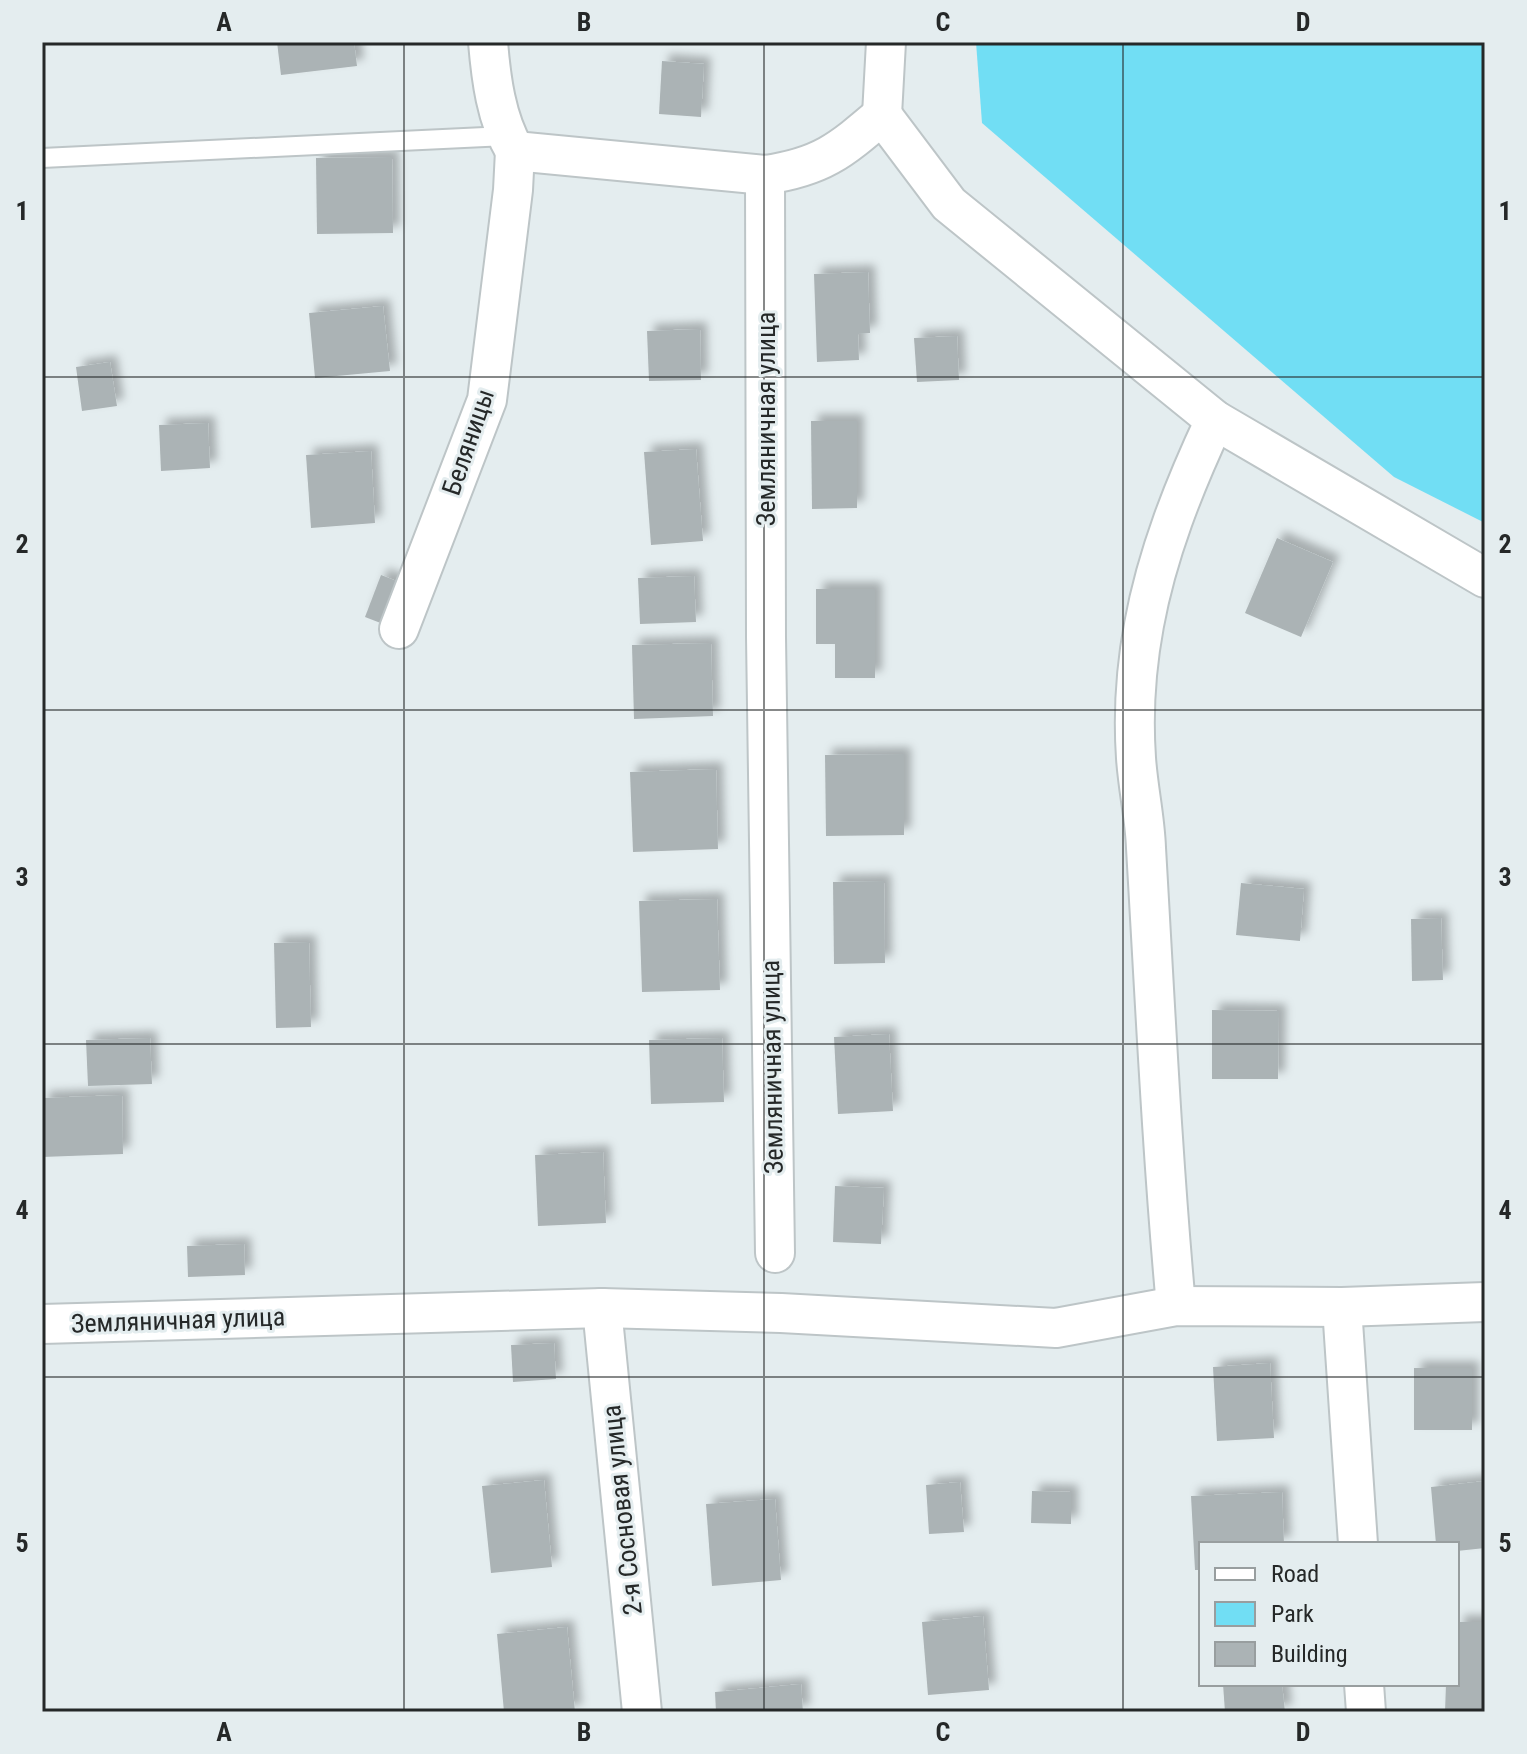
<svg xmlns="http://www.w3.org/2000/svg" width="1527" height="1754" viewBox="0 0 1527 1754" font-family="'Roboto Condensed',sans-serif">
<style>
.green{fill:#71def4}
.building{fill:#abb3b5;filter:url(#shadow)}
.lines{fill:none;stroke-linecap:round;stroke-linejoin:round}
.service-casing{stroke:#bdc5c7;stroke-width:22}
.minor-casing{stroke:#bdc5c7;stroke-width:42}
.service{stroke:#fff;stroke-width:18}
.minor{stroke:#fff;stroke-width:38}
.grid{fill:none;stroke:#252828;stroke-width:2;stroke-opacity:0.55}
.labels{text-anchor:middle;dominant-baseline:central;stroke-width:6;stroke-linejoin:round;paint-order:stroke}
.street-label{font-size:26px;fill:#252828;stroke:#e4edef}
.neatline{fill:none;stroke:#252828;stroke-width:3}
.grid-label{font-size:26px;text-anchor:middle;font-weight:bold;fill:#252828}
</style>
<defs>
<filter id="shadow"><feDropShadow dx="7" dy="-7" stdDeviation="4" flood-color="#0004"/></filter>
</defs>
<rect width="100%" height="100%" fill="#e4edef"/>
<polygon class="green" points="976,42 1485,42 1485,523 1394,477 982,123"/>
<g class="building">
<polygon points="277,42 354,42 357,66 281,75"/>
<polygon points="662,61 704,64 701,117 659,114"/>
<polygon points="392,157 393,233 317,234 316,158"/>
<polygon points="868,272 870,333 858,334 859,360 817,362 814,274"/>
<polygon points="383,306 390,371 315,378 309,313"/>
<polygon points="700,329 701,380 649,381 647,331"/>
<polygon points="957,336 959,380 917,382 914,338"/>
<polygon points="110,362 117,406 82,411 76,367"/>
<polygon points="811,421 857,421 857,508 812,509"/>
<polygon points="208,423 210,468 161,471 159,425"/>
<polygon points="696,449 703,541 651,545 644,452"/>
<polygon points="371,451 375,523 311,528 306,455"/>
<polygon points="1277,538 1333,562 1301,637 1245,613"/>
<polygon points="381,575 407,585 391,627 365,617"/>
<polygon points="694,576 696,622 640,624 638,578"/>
<polygon points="816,589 875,589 875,678 835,678 835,644 816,644"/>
<polygon points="711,643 713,716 634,719 632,645"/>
<polygon points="904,754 904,835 826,836 825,755"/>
<polygon points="716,769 718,849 633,852 630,772"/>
<polygon points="884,881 885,963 834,964 833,882"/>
<polygon points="1241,883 1304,889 1300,941 1236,935"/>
<polygon points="717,899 720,990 642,992 639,901"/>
<polygon points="1441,918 1443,980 1412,981 1411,919"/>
<polygon points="309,942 311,1027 276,1028 274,943"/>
<polygon points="1212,1010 1279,1011 1278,1079 1212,1079"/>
<polygon points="889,1034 893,1111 838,1114 834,1037"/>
<polygon points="150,1038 152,1084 88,1086 86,1040"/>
<polygon points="722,1038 724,1102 651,1104 649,1040"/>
<polygon points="122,1095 123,1154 42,1157 42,1098"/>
<polygon points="603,1152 606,1223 538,1226 535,1155"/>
<polygon points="835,1186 884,1188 881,1244 833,1242"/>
<polygon points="244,1244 245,1275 188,1277 187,1246"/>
<polygon points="554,1343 556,1379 513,1382 511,1345"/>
<polygon points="1270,1363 1274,1438 1217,1441 1213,1367"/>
<rect x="1414" y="1368" width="58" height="62"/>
<polygon points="544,1480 552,1567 491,1573 482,1486"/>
<polygon points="1485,1481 1485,1548 1457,1551 1457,1544 1436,1544 1431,1487"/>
<polygon points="960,1482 964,1532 929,1534 926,1485"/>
<polygon points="1032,1491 1071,1492 1071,1524 1031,1523"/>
<polygon points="1282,1492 1284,1544 1201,1544 1201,1570 1195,1570 1191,1496"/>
<polygon points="775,1499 781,1580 712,1586 706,1504"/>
<polygon points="983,1616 989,1690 928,1695 922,1622"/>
<polygon points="1457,1622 1485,1622 1485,1712 1445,1712 1446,1684 1457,1684"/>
<polygon points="567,1627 575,1712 504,1712 497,1634"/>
<polygon points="801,1684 803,1712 716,1712 715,1692"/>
<polygon points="1223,1684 1282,1684 1285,1712 1225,1712"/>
</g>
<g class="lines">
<g class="service-casing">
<polyline id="service" points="42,158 506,136"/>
</g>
<g class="minor-casing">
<g id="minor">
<path d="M 488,42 C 491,78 496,119 515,151 L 765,175 C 821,167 840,151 882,115"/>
<polyline points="882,115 949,204 1215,420 1485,578"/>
<polyline points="882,115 886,42"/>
<polyline points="765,175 766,637 775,1253"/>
<polyline points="399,629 487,400 513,190 515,151"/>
<path d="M 1176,1306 C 1162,1153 1155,1001 1146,848 C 1145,818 1138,788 1136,758 C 1133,714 1136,668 1144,625 C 1157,554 1184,486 1215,420"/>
<polyline points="1342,1307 1358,1544"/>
<polyline points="602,1308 642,1712"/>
<polyline points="42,1324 602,1308 781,1313 1056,1328 1176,1306 1342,1307 1485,1302"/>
<polyline points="1364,1684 1366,1712"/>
</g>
</g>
<use href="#service" class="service"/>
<use href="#minor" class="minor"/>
</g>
<path class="grid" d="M 404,42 L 404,1712M 764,42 L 764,1712M 1123,42 L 1123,1712M 42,377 L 1485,377M 42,710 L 1485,710M 42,1044 L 1485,1044M 42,1377 L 1485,1377"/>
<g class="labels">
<g class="street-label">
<text transform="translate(766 419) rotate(-90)">Земляничная улица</text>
<text transform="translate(468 442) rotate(-71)">Беляницы</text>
<text transform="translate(772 1067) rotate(-91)">Земляничная улица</text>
<text transform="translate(178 1320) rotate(-2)">Земляничная улица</text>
<text transform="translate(622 1510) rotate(-96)">2-я Сосновая улица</text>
</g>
</g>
<rect width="1527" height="1754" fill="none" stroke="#e4edef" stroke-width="88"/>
<rect x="1199" y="1542" width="260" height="144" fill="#e4edef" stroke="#989e9f" stroke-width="2"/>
<rect x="1215" y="1568" width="40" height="12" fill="#ffffff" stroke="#989e9f" stroke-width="2"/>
<text x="1271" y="1582" font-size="24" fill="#252828">Road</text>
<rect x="1215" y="1602" width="40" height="24" fill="#71def4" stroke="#989e9f" stroke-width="2"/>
<text x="1271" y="1622" font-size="24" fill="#252828">Park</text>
<rect x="1215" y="1642" width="40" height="24" fill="#abb3b5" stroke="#989e9f" stroke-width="2"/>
<text x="1271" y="1662" font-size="24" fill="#252828">Building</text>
<rect x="44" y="44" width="1439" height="1666" class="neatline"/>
<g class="grid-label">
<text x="224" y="31">A</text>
<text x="584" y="31">B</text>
<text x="943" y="31">C</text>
<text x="1303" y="31">D</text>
<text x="22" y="220">1</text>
<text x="1505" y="220">1</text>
<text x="22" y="553">2</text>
<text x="1505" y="553">2</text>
<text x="22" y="886">3</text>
<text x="1505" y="886">3</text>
<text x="22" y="1219">4</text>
<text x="1505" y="1219">4</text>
<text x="22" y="1552">5</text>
<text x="1505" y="1552">5</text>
<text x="224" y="1741">A</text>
<text x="584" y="1741">B</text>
<text x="943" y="1741">C</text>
<text x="1303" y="1741">D</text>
</g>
</svg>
